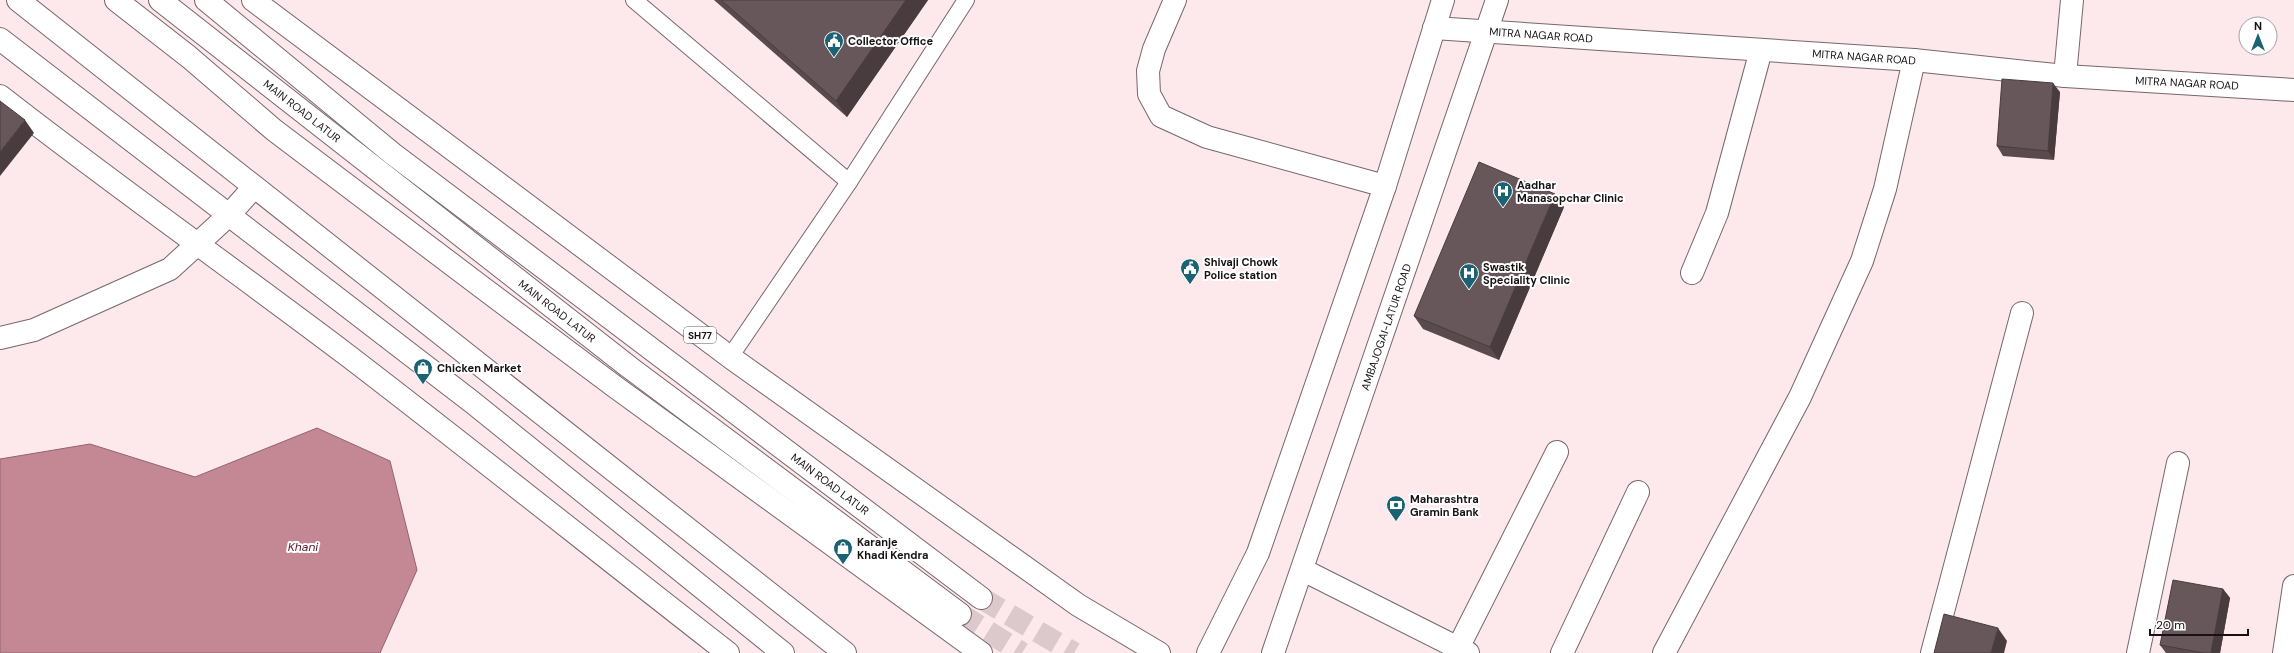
<svg xmlns="http://www.w3.org/2000/svg" width="2294" height="653" viewBox="0 0 2294 653" font-family="'DM Sans',sans-serif">
<style>
.water{fill:#c48895;stroke:#90646e}
.lines{fill:none;stroke-linecap:round;stroke-linejoin:round}
.primary-tunnel{stroke:#dbc9cb;stroke-width:22;stroke-dasharray:22 11;stroke-linecap:butt}
.lane-casing{stroke:#786669;stroke-width:18}
.street-casing{stroke:#786669;stroke-width:24}
.secondary-casing{stroke:#786669;stroke-width:24}
.primary-casing{stroke:#786669;stroke-width:24}
.lane{stroke:#fff;stroke-width:16}
.street{stroke:#fff;stroke-width:22}
.secondary{stroke:#fff;stroke-width:22}
.primary{stroke:#fff;stroke-width:22}
.wall{fill:#594a4d}
.shaded-wall{fill:#483c3f}
.building{fill:#67565a;stroke:#483c3f}
.labels{text-anchor:middle;dominant-baseline:central;stroke-width:4;stroke-linejoin:round;paint-order:stroke}
.shield{fill:#fff;stroke:#5d585a;stroke-width:1}
.shield-label{font-size:10px;font-weight:bold;fill:#181113}
.street-label{font-size:11px;fill:#181113;stroke:#fff}
.poi-label{font-size:11px;font-weight:bold;fill:#181113;stroke:#fff;text-anchor:start}
.water-label{font-size:12px;font-style:italic;fill:#5e152d;stroke:#fff}
</style>
<rect width="100%" height="100%" fill="#fde9ec"/>
<polygon class="water" points="317,428 390,461 417,570 380,653 0,653 0,459 90,444 195,477"/>
<g class="lines">
<g class="primary-tunnel">
<polyline points="981,598 1074,653"/>
<polyline points="960,614 1022,653"/>
</g>
<g class="lane-casing">
<g id="lane">
<polyline points="634,0 849,182"/>
<polyline points="730,357 849,182 966,0"/>
</g>
</g>
<g class="street-casing">
<g id="street">
<polyline points="1175,0 1154,49 1148,71 1149,94 1161,116 1207,137 1385,186"/>
<polyline points="2065,76 2072,0"/>
<path d="M 0,96 C 114,185 232,268 347,355 C 475,453 601,554 728,653"/>
<polyline points="1692,273 1717,213 1761,50"/>
<polyline points="0,338 34,330 170,269 229,215 254,187"/>
<polyline points="1303,570 1468,653"/>
<polyline points="1458,648 1557,452"/>
<polyline points="1562,653 1638,492"/>
<polyline points="1664,653 1800,397 1862,261 1885,189 1914,60"/>
<polyline points="1932,653 2022,313"/>
<polyline points="2138,653 2178,463"/>
<polyline points="2284,653 2294,586"/>
</g>
</g>
<g class="secondary-casing">
<g id="secondary">
<polyline points="18,0 845,653"/>
<polyline points="1434,28 1914,60 2065,76 2294,90"/>
<polyline points="0,39 472,402 783,653"/>
<polyline points="1208,653 1258,553 1385,186 1443,0"/>
<polyline points="1273,653 1497,0"/>
</g>
</g>
<g class="primary-casing">
<g id="primary">
<polyline points="116,0 189,57 274,130 483,288 614,386 981,653"/>
<polyline points="160,0 629,367 960,614"/>
<polyline points="206,0 393,154 981,598"/>
<polyline points="253,0 730,357 1078,605 1159,653"/>
</g>
</g>
<use href="#lane" class="lane"/>
<use href="#street" class="street"/>
<use href="#secondary" class="secondary"/>
<use href="#primary" class="primary"/>
</g>
<g class="wall">
<polygon points="714,0 928,0 847,117"/>
<polygon points="2060,92 2054,160 2003,156 1997,146"/>
<polygon points="1564,207 1499,360 1423,329 1414,316"/>
<polygon points="2223,589 2230,598 2220,653 2166,653 2160,645"/>
</g>
<g class="shaded-wall">
<polygon points="906,0 928,0 847,117 836,101"/>
<polygon points="2053,83 2060,92 2054,160 2048,151"/>
<polygon points="25,120 34,133 0,176 0,152"/>
<polygon points="1555,194 1564,207 1499,360 1490,347"/>
<polygon points="2223,589 2230,598 2220,653 2211,653"/>
<polygon points="1998,628 2007,641 2004,653 1991,653"/>
</g>
<g class="building">
<polygon points="721,0 906,0 836,101"/>
<polygon points="2002,79 2053,83 2048,151 1997,146"/>
<polygon points="0,101 25,120 0,152"/>
<polygon points="1479,162 1555,194 1490,347 1414,316"/>
<polygon points="2173,580 2223,589 2211,653 2204,653 2160,645"/>
<polygon points="1944,614 1998,628 1991,653 1934,653"/>
</g>
<defs>
<g id="civic-pin" transform="scale(1)"><path d="M0 17L-7.5 6A9.5 9.5 0 1 1 7.5 6Z" fill="#1b6272" stroke="#fff"/><path d="M-.6-6.5H3V-4.5H.6V-3L4-1V1h2V6H-6V1h2V-1L-.6-3ZM-1.2 2.5V6h2.4V2.5Z" fill="#fff"/></g>
<g id="hospital-pin" transform="scale(1)"><path d="M0 17L-7.5 6A9.5 9.5 0 1 1 7.5 6Z" fill="#1b6272" stroke="#fff"/><path d="M-5-5h3v3.5h4V-5h3V5h-3V1.5h-4V5h-3Z" fill="#fff"/></g>
<g id="shop-pin" transform="scale(1)"><path d="M0 17L-7.5 6A9.5 9.5 0 1 1 7.5 6Z" fill="#1b6272" stroke="#fff"/><path d="M-5-2.5h2.3a2.7 3.5 0 0 1 5.4 0H5L5.5 6h-11ZM-1.5-2.5h3a1.5 2.3 0 0 0-3 0Z" fill="#fff"/></g>
<g id="bank-pin" transform="scale(1)"><path d="M0 17L-7.5 6A9.5 9.5 0 1 1 7.5 6Z" fill="#1b6272" stroke="#fff"/><path d="M-6-4H6V4H-6ZM0-2.3a2.3 2.3 0 1 0 0 4.6a2.3 2.3 0 1 0 0-4.6Z" fill="#fff"/></g>
</defs>
<g fill-rule="evenodd">
<use href="#civic-pin" x="834" y="41"/>
<use href="#hospital-pin" x="1503" y="191"/>
<use href="#civic-pin" x="1190" y="268"/>
<use href="#hospital-pin" x="1469" y="273"/>
<use href="#shop-pin" x="423" y="368"/>
<use href="#bank-pin" x="1396" y="505"/>
<use href="#shop-pin" x="843" y="548"/>
</g>
<g class="labels">
<rect class="shield" x="684" y="327" width="32" height="16" rx="3"/>
<g class="shield-label">
<text x="700" y="335">SH77</text>
</g>
<g class="street-label">
<text transform="translate(1541 35) rotate(4)">MITRA NAGAR ROAD</text>
<text transform="translate(1864 57) rotate(4)">MITRA NAGAR ROAD</text>
<text transform="translate(2187 83) rotate(3)">MITRA NAGAR ROAD</text>
<text transform="translate(302 111) rotate(38)">MAIN ROAD LATUR</text>
<text transform="translate(557 311) rotate(38)">MAIN ROAD LATUR</text>
<text transform="translate(1386 327) rotate(-71)">AMBAJOGAI-LATUR ROAD</text>
<text transform="translate(830 484) rotate(37)">MAIN ROAD LATUR</text>
</g>
<g class="poi-label">
<text x="848" y="41">Collector Office</text>
<text x="1517" y="185">Aadhar<tspan x="1517" dy="13">Manasopchar Clinic</tspan></text>
<text x="1204" y="262">Shivaji Chowk<tspan x="1204" dy="13">Police station</tspan></text>
<text x="1483" y="267">Swastik<tspan x="1483" dy="13">Speciality Clinic</tspan></text>
<text x="437" y="368">Chicken Market</text>
<text x="1410" y="499">Maharashtra<tspan x="1410" dy="13">Gramin Bank</tspan></text>
<text x="857" y="542">Karanje<tspan x="857" dy="13">Khadi Kendra</tspan></text>
</g>
<g class="water-label">
<text x="303" y="547">Khani</text>
</g>
</g>
<g transform="translate(2258 36)"><circle r="19" fill="#ffffff" stroke="#a3a0a1"/>
<path d="M0-3L7 15L0 10L-7 15Z" fill="#1b6272"/>
<text y="-6" font-size="11" font-weight="bold" text-anchor="middle" fill="#181113">N</text>
</g>
<path d="M2150 629v6h98v-6" fill="none" stroke="#181113" stroke-width="2"/>
<text x="2156" y="629" font-size="12" fill="#181113" stroke="#ffffff" stroke-width="3" paint-order="stroke">20 m</text>
</svg>
